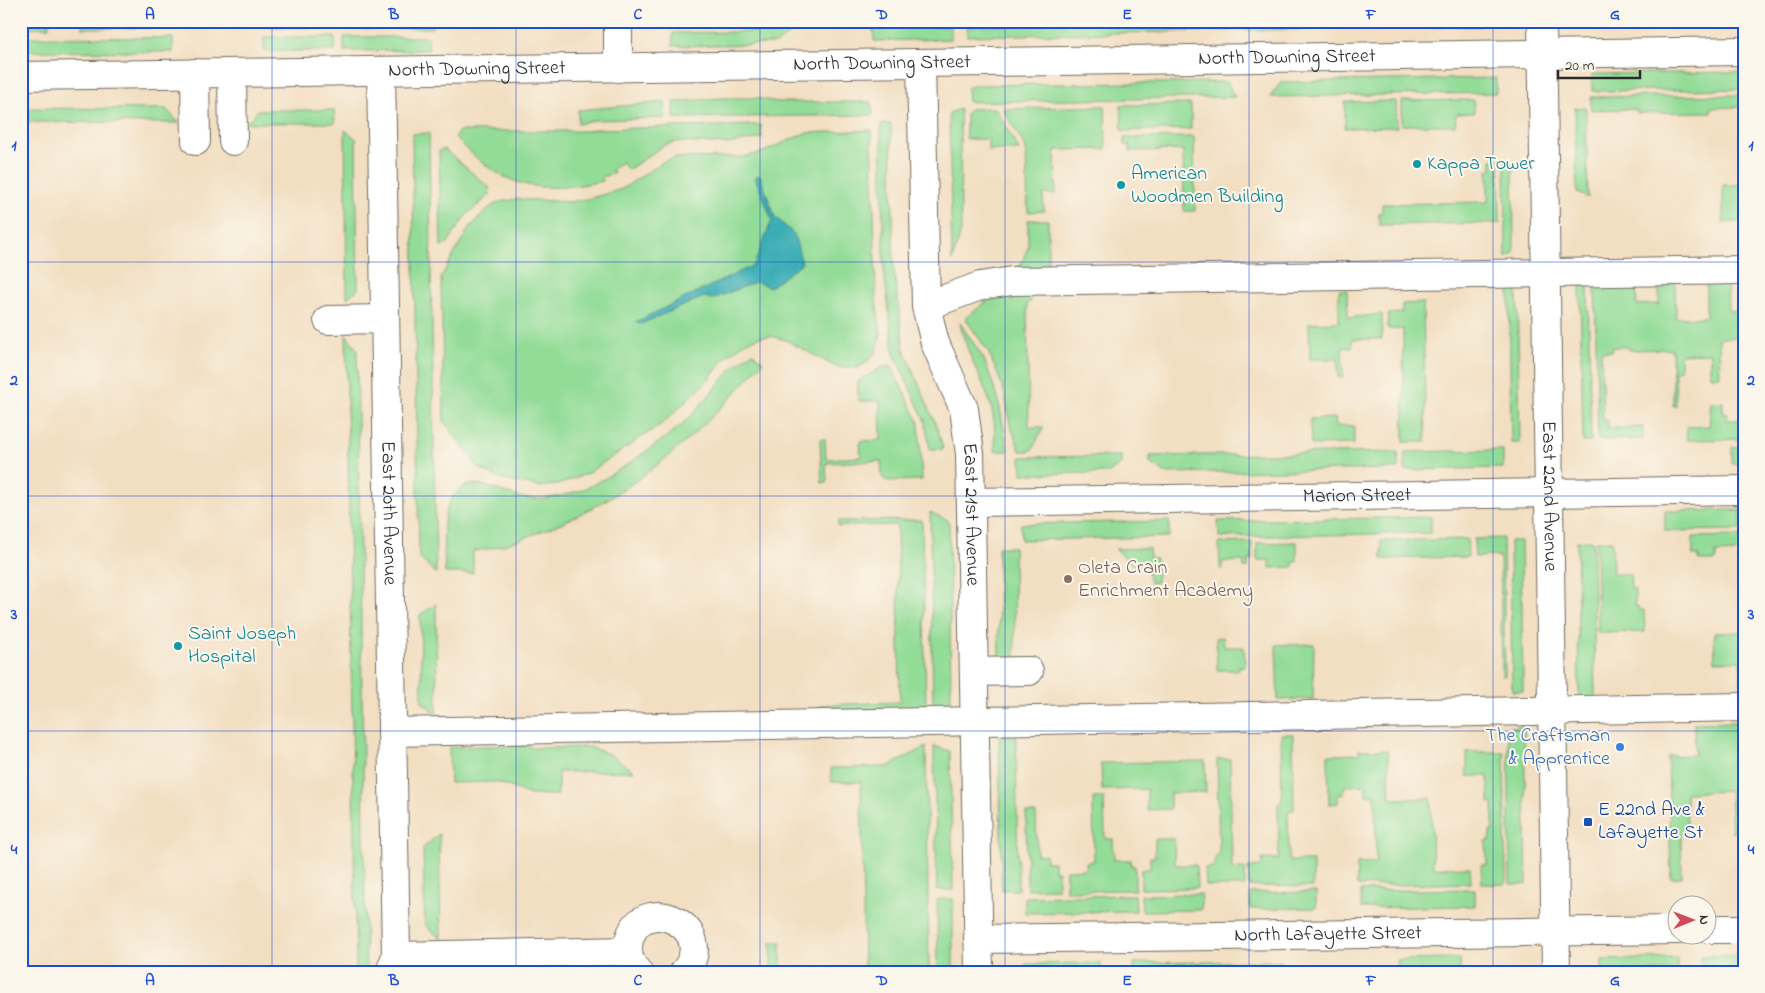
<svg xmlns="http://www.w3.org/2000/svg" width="1765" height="993" viewBox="0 0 1765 993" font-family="'Indie Flower',sans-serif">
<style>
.green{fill:#93dc97;stroke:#5f8461}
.water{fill:#3badb6;stroke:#336c70}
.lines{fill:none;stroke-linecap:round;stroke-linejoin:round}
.minor-casing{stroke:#716a60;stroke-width:30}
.major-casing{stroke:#716a60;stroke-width:30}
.minor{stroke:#fff;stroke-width:28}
.major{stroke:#fff;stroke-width:28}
.grid{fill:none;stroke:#1d4ed8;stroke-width:1;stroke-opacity:0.55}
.culture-dot{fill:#0f9aa8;stroke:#fbf7ec;stroke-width:2}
.education-dot{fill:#8d6e63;stroke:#fbf7ec;stroke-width:2}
.shop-dot{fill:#3f7fe0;stroke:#fbf7ec;stroke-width:2}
.transit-dot{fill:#1a4fb4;stroke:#fbf7ec;stroke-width:2}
.labels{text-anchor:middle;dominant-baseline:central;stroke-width:4;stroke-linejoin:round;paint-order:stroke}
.street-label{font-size:20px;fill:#2b2b2b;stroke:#fbf7ec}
.culture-label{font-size:20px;fill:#0d838f;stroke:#fbf7ec;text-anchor:start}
.education-label{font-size:20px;fill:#785e54;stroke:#fbf7ec;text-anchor:start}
.shop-label{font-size:20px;fill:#366cbe;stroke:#fbf7ec;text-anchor:end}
.transit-label{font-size:20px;fill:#164399;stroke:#fbf7ec;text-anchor:start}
.neatline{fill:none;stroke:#1d4ed8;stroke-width:2}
.grid-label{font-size:16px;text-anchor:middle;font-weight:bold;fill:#1d4ed8}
</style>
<rect width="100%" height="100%" fill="#fbf7ec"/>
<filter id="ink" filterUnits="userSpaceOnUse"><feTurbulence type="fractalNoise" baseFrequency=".02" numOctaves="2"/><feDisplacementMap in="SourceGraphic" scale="10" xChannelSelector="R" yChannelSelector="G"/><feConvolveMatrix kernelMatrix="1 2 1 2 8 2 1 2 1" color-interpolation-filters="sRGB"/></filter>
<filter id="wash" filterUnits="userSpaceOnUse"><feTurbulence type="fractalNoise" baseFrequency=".0096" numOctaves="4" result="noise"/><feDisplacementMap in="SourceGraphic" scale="20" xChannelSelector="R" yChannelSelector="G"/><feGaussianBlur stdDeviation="1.12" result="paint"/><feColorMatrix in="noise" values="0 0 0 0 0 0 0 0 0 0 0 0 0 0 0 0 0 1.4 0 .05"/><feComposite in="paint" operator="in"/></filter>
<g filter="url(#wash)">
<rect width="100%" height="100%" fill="#f2dec1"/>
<g class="green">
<polygon points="21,21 49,21 49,27 21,28"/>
<rect x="82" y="21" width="76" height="7"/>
<polygon points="166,21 239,21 239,26 166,27"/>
<polygon points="264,21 335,21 335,28 263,27"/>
<polygon points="343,21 432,21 432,28 343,29"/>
<polygon points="1046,21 1315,21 1315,29 967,36 967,27 1044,24"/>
<polygon points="1423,21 1482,21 1482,26 1427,27 1427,22"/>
<polygon points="1591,21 1744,21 1744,27 1591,29"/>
<polygon points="951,27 951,39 874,41 873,28"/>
<polygon points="793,31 777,44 673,46 673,33"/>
<polygon points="21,37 173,38 173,52 21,51"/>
<rect x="264" y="37" width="71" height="14"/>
<polygon points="344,37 428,37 429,50 344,51"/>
<polygon points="1744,72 1744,89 1592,91 1592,74"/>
<polygon points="1496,78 1496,93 1270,97 1281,82"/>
<polygon points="1227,82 1235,97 968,102 967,88 976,85"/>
<polygon points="1744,95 1744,107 1711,108 1711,112 1637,113 1636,109 1591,110 1591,97"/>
<polygon points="723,98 757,98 778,102 871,102 873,115 674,118 674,102"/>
<polygon points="1474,100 1474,113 1456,114 1455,125 1402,125 1402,101"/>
<polygon points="1396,101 1397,127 1345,128 1345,102"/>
<polygon points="665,102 666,118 595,120 578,124 578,110"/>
<polygon points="1191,104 1191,129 1122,131 1121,105"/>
<polygon points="1105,106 1106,149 1055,150 1056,194 1043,194 1044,211 1028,212 1026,148 1003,109"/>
<polygon points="21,108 166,109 179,123 21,122"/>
<polygon points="995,108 1019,150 988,150 988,139 966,139 966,113 970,109"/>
<polygon points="1575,108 1586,108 1588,198 1577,192"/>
<polygon points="960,109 961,232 952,261 949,113"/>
<polygon points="258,110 334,110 335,123 247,123"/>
<polygon points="881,124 891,124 894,271 904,349 938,430 943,449 930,449 925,421 894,354 884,270"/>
<path d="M 761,125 L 762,138 L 728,144 L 676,142 L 664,145 L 628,170 L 622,162 L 612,169 L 614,173 L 602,177 L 603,181 C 535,195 503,188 455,137 L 459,131 L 586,131 L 595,129 Z"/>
<polygon points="345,130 356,139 358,289 347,298"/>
<polygon points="872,130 876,299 881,334 876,352 867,362 858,368 836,367 786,340 770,336 759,337 744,343 726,357 708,380 663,423 588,473 560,484 541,487 500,479 479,468 444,421 441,277 469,228 489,208 499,202 518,199 569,202 591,198 622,189 663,162 673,158 743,157 761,153 805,133"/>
<polygon points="429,133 436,573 419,558 412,134"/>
<polygon points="1194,137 1195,211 1184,211 1183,150 1130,151 1130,145 1125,145 1125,138"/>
<polygon points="444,149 489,187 490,195 467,214 447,244 441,247 439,151"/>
<polygon points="1492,160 1499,160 1500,223 1379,225 1379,213 1382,212 1382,204 1488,202 1488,170 1492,170"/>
<polygon points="1505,164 1513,164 1514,253 1506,258"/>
<rect x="1723" y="185" width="21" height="37"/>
<polygon points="1028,220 1048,220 1048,269 1019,269 1028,247"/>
<polygon points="1706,280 1727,280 1728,311 1744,311 1744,337 1719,338 1720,376 1710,376 1710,353 1680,354 1680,370 1675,371 1676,406 1673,406 1672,349 1629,350 1629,347 1613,347 1612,351 1601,351 1603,420 1608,420 1608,428 1643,427 1643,439 1598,440 1595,284 1636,284 1637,305 1659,304 1659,281 1675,281 1676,318 1706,317"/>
<polygon points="1509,282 1517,282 1520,443 1511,443"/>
<polygon points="1580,285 1588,285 1591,442 1583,442"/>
<polygon points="1031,290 1031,302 1027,303 1029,427 1044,427 1031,451 1020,451 1010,424 1005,395 1000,380 988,351 965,318 994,296"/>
<polygon points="1339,290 1347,290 1348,318 1382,314 1382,339 1352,339 1352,347 1342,348 1343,377 1338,377 1338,359 1310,359 1309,323 1339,322"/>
<polygon points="1423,303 1426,442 1404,442 1403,329 1388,329 1388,314 1402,313 1402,304"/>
<path d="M 960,323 L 984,359 L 998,398 L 1008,451 L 995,451 C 995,433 995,417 989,400 C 980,374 965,350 960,323 Z"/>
<polygon points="346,334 357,349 366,972 356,972"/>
<path d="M 753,352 L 763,362 C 697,437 630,499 534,534 C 514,542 495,549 473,551 L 473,573 L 445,573 C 445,545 436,506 462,488 C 476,477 506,495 523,498 C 541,501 562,496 579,491 C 607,481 671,436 692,415 C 712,394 728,368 753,352 Z"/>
<polygon points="891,366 919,423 922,480 886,481 882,477 881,461 826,463 827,483 822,483 820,439 825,439 826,459 861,457 860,441 881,440 880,401 860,401 858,399 858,381 883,367"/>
<polygon points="1711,402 1723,402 1723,414 1727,414 1727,420 1743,420 1744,439 1687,440 1686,427 1709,426"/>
<polygon points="1335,418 1336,426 1354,426 1354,444 1311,445 1310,419"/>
<polygon points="1744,446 1744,464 1732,464 1732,447"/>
<polygon points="1503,450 1503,468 1405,470 1405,452"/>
<polygon points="1398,452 1398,469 1165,473 1150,463 1150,456"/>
<polygon points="1121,456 1121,464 1109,473 1022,474 1021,457"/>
<polygon points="1741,510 1741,530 1665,531 1665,511"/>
<polygon points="930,512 949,521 951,702 933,710"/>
<polygon points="1431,517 1431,533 1219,537 1218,521"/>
<polygon points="922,520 926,709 821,711 821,705 900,702 897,525 838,526 838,521"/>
<polygon points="1169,521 1169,537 1021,540 1021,524"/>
<polygon points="1740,536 1740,552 1716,553 1716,561 1699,561 1699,556 1693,556 1693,537"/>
<polygon points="1503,538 1505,676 1502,676 1500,556 1475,557 1474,539"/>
<polygon points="1467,539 1468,557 1382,559 1381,541"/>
<polygon points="1510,541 1521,541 1523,691 1512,691"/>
<polygon points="1577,541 1593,541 1595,699 1579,699"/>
<polygon points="1596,541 1612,541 1613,574 1630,574 1631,589 1635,589 1635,606 1638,606 1639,610 1644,610 1645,632 1598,633"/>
<polygon points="1252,542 1252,560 1248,560 1248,568 1244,568 1243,561 1222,562 1223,569 1220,569 1219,543"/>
<polygon points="1297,542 1297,562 1293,562 1293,567 1270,568 1270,560 1257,560 1257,543"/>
<polygon points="998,547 1014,547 1015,666 999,667"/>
<polygon points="1149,548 1150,558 1156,558 1157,582 1150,583 1147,569 1139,569 1115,549"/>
<polygon points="436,604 437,714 422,702 420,615"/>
<polygon points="1744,632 1744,685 1741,685 1740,661 1715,661 1714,633"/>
<polygon points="1223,637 1224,647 1244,647 1245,666 1239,666 1239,670 1217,670 1216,638"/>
<polygon points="1314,644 1313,699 1278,700 1276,645"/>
<polygon points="1738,722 1739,752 1744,752 1744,832 1732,832 1730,791 1686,793 1687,832 1681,833 1682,877 1671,878 1668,756 1695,755 1694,723"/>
<polygon points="1524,726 1527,884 1510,884 1508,727"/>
<polygon points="999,732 1016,732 1018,890 1002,890"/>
<polygon points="1281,734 1293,734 1294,810 1288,811 1289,861 1313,861 1313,887 1249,886 1248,867 1262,866 1262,859 1279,859 1278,802 1282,802"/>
<polygon points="525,745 533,748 590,747 609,754 634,771 558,772 558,795 531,795 497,782 450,783 449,747"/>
<polygon points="934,746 950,751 953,890 937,890"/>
<polygon points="926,747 929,972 864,972 861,782 831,782 831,768 887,767"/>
<polygon points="1359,750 1388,750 1390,799 1431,798 1433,868 1470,867 1471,883 1357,886 1357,864 1376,863 1375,795 1366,795 1366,785 1344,786 1344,794 1338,794 1338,803 1329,804 1328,755 1359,754"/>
<polygon points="1467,752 1504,752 1506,884 1482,884 1481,865 1487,865 1486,841 1490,841 1490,831 1493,831 1493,803 1489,803 1488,776 1467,776"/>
<polygon points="1217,759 1230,759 1232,869 1245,869 1245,886 1206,886 1205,868 1215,867 1215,858 1219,853"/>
<polygon points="1205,761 1206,792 1170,793 1170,809 1147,810 1147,789 1102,790 1101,763"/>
<polygon points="1093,798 1104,798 1105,839 1113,839 1114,860 1131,860 1131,866 1135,866 1135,890 1066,891 1066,870 1086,869 1086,862 1094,861"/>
<polygon points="1026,813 1036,813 1037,855 1046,854 1046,862 1054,862 1054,871 1058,871 1058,888 1027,889"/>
<polygon points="439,834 441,939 425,925 423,848"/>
<polygon points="1155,839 1174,839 1175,865 1196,865 1197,888 1141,889 1141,869 1150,869 1150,857 1155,857"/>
<polygon points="1475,889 1475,906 1361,908 1361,891"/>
<polygon points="1316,892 1316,908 1250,909 1250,893"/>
<polygon points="1201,894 1201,910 1142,911 1141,895"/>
<polygon points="1135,895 1136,911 1025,913 1025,897"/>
<polygon points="937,899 953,899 953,972 938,972"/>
<polygon points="771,942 781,942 781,969 791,970 791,972 762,972 762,969 771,969"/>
<polygon points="1744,955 1744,969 1701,969 1701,956"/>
<polygon points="1677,958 1677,971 1602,972 1602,960"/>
<polygon points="1460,959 1460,972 1398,972 1397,960"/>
<polygon points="1281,961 1280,972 1199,972 1199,962"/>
<polygon points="1197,962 1197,972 1134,972 1134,963"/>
<polygon points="1101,963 1101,972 1025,972 1025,964"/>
<polygon points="604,968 606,972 449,970"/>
</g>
<polygon class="water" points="760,175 775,217 794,234 802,263 770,287 756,282 713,299 704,297 641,324 635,322 754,265 772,220 755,177"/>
</g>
<g filter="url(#ink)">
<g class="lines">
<g class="minor-casing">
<g id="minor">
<polyline points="618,21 618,68"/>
<path id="s1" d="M 1542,21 L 1556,972"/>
<path id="s2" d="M 921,64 L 926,306 L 935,343 L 964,409 L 970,454 L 979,972"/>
<path id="s3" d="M 381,71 L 396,956 L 390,972"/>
<polyline points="195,73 196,141"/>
<polyline points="232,73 233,141"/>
<polyline points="926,306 980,286 1012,281 1744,270"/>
<polyline points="328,320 385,319"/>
<path id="s4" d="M 971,502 L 1744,490"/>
<polyline points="974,672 1029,671"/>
<polyline points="392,732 1744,707"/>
<polyline points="1708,929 1744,929"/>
<path id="s5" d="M 978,939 L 1678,930"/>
<polyline points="396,956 628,951"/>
<path d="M 638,972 C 629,963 626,952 629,940 C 643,889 721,929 684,972"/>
</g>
</g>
<g class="major-casing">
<g id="major">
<path id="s6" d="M 21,76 L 1744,51"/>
</g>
</g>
<use href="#minor" class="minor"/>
<use href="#major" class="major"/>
</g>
</g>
<path class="grid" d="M 272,21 L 272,972M 516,21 L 516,972M 760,21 L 760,972M 1005,21 L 1005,972M 1249,21 L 1249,972M 1493,21 L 1493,972M 21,262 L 1744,262M 21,496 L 1744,496M 21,731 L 1744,731"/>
<g class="culture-dot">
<circle cx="1417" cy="164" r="5"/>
<circle cx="1121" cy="185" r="5"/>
<circle cx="178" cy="646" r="5"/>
</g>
<circle class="education-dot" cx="1068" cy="579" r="5"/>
<circle class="shop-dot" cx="1620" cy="747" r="5"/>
<rect class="transit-dot" x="1583" y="817" width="10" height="10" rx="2.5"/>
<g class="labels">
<g class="street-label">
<text stroke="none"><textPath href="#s6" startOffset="1266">North Downing Street</textPath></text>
<text stroke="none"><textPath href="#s6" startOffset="861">North Downing Street</textPath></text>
<text stroke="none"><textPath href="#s6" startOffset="456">North Downing Street</textPath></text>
<text stroke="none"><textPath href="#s4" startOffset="386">Marion Street</textPath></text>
<text stroke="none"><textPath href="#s1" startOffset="475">East 22nd Avenue</textPath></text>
<text stroke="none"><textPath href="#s3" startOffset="442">East 20th Avenue</textPath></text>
<text stroke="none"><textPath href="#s2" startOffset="458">East 21st Avenue</textPath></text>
<text stroke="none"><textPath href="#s5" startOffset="350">North Lafayette Street</textPath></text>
</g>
<g class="culture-label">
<text x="1427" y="164">Kappa Tower</text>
<text x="1131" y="174">American<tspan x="1131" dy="23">Woodmen Building</tspan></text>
<text x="188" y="634">Saint Joseph<tspan x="188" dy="23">Hospital</tspan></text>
</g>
<g class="education-label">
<text x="1078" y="568">Oleta Crain<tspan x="1078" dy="23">Enrichment Academy</tspan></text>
</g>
<g class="shop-label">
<text x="1610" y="736">The Craftsman<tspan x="1610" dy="23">&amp; Apprentice</tspan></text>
</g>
<g class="transit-label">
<text x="1598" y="810">E 22nd Ave &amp;<tspan x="1598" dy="23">Lafayette St</tspan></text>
</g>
</g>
<rect width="1765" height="993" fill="none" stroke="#fbf7ec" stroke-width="55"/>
<g transform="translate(1692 920) rotate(89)"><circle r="24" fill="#fbf7ec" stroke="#a8a59f"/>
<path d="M0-4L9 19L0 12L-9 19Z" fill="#d1495b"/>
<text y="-8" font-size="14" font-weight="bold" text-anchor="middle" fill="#2b2b2b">N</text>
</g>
<path d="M1558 70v8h82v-8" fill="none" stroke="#2b2b2b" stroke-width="2.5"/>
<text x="1565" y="70" font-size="15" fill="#2b2b2b" stroke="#fbf7ec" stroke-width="4" paint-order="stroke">20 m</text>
<rect x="28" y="28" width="1710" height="938" class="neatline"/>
<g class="grid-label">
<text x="150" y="19">A</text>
<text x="394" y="19">B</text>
<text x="638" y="19">C</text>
<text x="882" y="19">D</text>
<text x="1127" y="19">E</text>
<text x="1371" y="19">F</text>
<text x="1615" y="19">G</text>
<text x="14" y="150">1</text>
<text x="1751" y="150">1</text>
<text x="14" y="385">2</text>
<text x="1751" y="385">2</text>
<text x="14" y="619">3</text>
<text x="1751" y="619">3</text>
<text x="14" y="854">4</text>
<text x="1751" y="854">4</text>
<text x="150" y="985">A</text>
<text x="394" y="985">B</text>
<text x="638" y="985">C</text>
<text x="882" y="985">D</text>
<text x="1127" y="985">E</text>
<text x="1371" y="985">F</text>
<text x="1615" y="985">G</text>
</g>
</svg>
